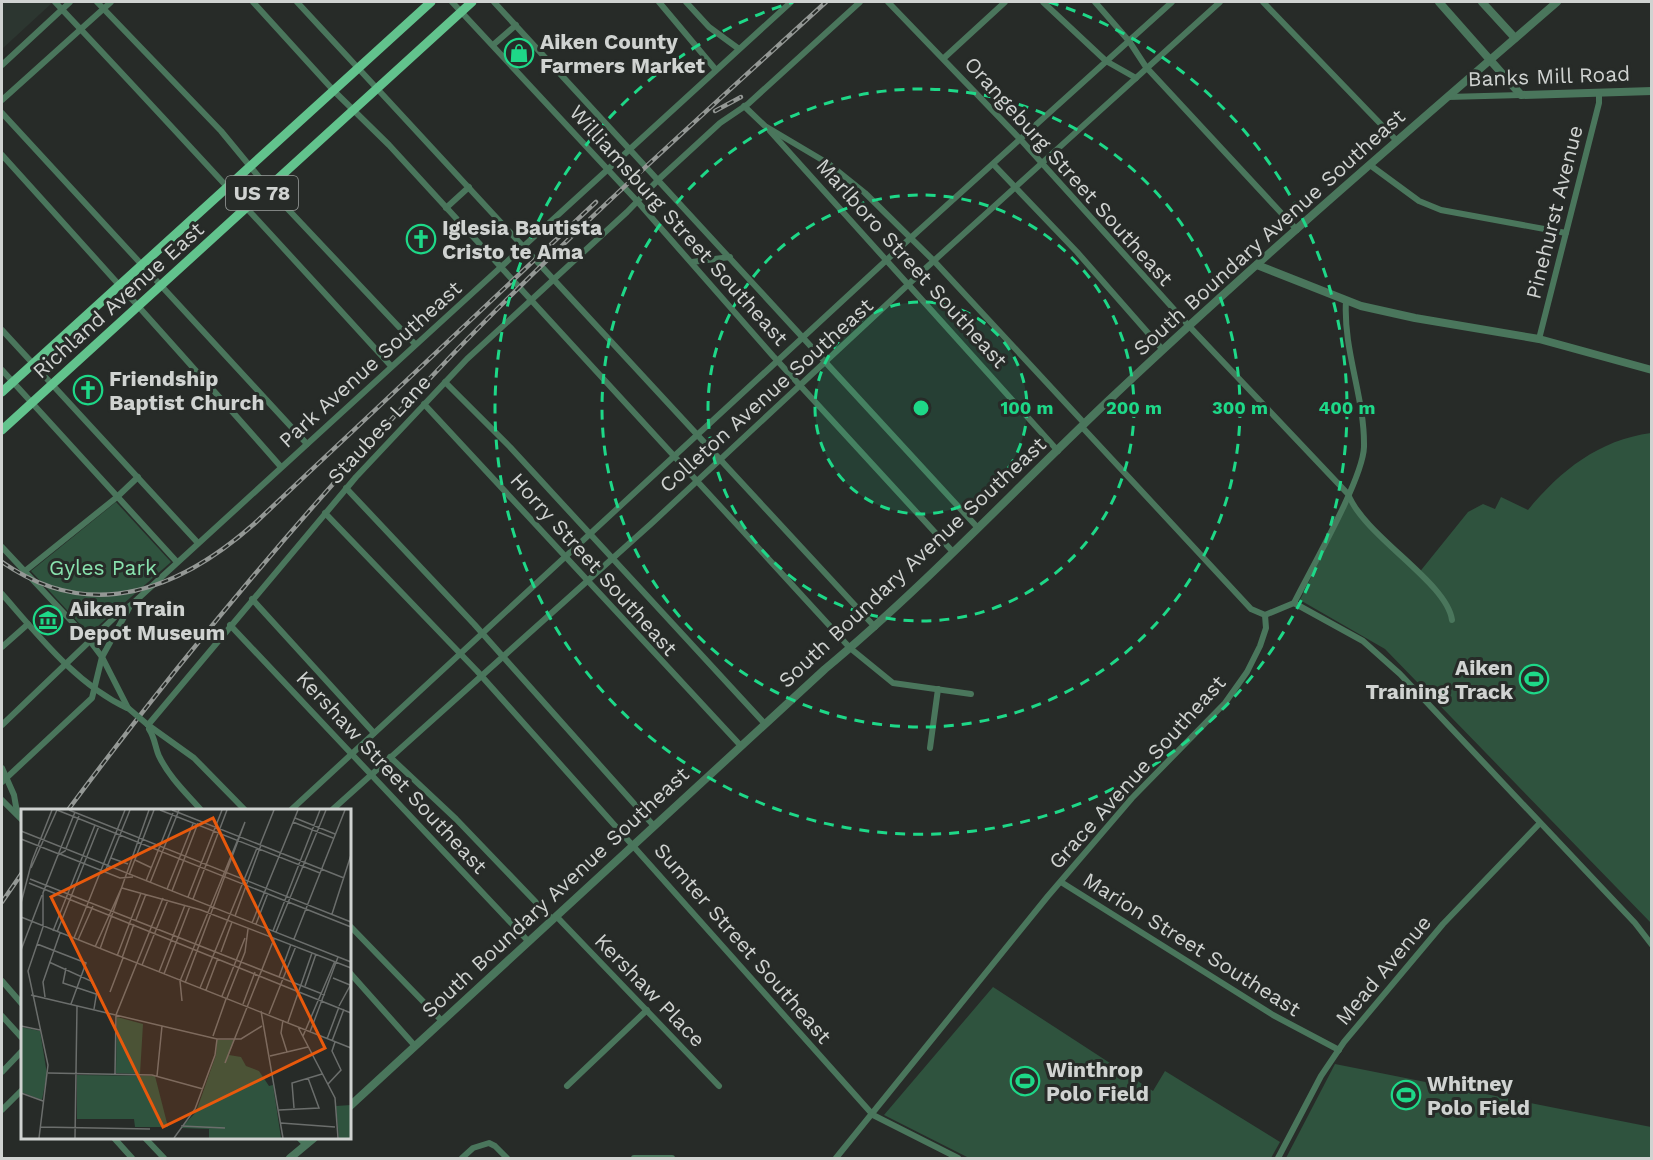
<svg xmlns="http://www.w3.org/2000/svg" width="1653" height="1160" viewBox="0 0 1653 1160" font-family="'Work Sans',sans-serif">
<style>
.built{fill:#2c3630}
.green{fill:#2f533e}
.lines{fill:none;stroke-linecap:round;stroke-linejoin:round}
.minor{stroke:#4a765c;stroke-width:6}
.tertiary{stroke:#4a765c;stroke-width:8}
.primary{stroke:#62c38d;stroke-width:9}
.rail-casing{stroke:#949895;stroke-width:4.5}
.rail{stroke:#272b28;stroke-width:2;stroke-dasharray:7;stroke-linecap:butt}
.minor-bridge{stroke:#4a765c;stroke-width:6}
.ring{fill:none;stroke:#1ed888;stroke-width:3;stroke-dasharray:10 8}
.labels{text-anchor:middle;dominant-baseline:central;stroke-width:6;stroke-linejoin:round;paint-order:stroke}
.shield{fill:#272b28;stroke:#9da19e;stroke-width:1.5}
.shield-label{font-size:20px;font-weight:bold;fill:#d0d3d1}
.poi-label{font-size:21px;font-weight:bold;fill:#d0d3d1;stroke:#272b28;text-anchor:start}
.street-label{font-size:21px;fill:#d0d3d1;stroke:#272b28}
.park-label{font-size:21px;fill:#89e2ae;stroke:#272b28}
.inset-road{fill:none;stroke:#6b6e6c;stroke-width:1.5}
.view{fill:#e8590c;fill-opacity:0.15;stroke:#e8590c;stroke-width:3}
.inset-edge{fill:none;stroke:#d0d3d1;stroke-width:3}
.centre{fill:#1ed888;stroke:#272b28;stroke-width:3}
.ring-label{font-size:18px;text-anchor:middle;font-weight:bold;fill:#1ed888;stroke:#272b28;stroke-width:6;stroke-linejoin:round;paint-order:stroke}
</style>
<rect width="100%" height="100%" fill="#272b28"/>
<polygon class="built" points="2,2 53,2 2,49"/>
<g class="green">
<path d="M 1651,433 L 1651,923 L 1385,649 L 1300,600 L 1348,502 L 1418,574 L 1468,512 L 1483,504 L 1495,509 L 1501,497 L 1528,510 C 1561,470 1599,440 1651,433 Z"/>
<polygon points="116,502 171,562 89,634 31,571"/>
<polygon points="993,987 1153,1091 1165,1071 1280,1142 1271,1158 969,1158 884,1115"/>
<polygon points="1335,1064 1651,1127 1651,1158 1286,1158"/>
</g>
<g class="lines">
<g class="minor">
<path d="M 55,2 C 168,122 280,244 391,366"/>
<polyline points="97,2 221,131 268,188 415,344"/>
<polyline points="253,2 334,91 389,145 850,648 893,683 971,694"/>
<polyline points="297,2 875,627"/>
<polyline points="452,2 637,201 773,356 953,552"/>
<polyline points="494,2 978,528"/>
<polyline points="659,2 716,70"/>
<polyline points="686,2 709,27 739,49"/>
<path d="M 888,2 L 1021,140 L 1189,326 L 1348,494 C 1364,536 1447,582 1452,620"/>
<polyline points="1043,2 1106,61 1136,78"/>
<polyline points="1095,2 1129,41 1146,67 1297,230"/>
<polyline points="1263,2 1397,141"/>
<polyline points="493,45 516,25"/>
<polyline points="944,58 1005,2"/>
<polyline points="2,65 70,2"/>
<polyline points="1448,97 1521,95"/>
<polyline points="2,100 111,2"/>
<polyline points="744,106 765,126 829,164 865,193 934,261 1085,424"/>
<polyline points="2,113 307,444"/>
<polyline points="770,131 1058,451"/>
<path d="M 2,155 C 96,259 189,362 281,467"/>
<polyline points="994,165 1077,252 1163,350"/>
<polyline points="1370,165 1419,201 1441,210 1566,233"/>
<polyline points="446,208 469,187"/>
<polyline points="692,262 730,257"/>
<polyline points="2,330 198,543"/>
<polyline points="1539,339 1599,103 1599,92"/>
<polyline points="2,370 177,562"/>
<polyline points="445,382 510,447 765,724"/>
<polyline points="424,404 741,746"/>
<polyline points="1082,427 1251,609 1265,615"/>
<polyline points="346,488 474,624 654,826"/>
<polyline points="325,513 477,671 873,1115 958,1158"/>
<polyline points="2,547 90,641 102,657 128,708"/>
<polyline points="25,571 117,497 138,477"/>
<path d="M 2,594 C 38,635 76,684 127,708"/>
<polyline points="252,599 374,733"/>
<polyline points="1294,603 1363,641 1400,674 1635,923 1652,945"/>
<path d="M 1294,603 C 1311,569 1363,479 1364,447 C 1365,398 1343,351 1346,301"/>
<polyline points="1265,615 1294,603"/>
<polyline points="230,625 529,942"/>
<polyline points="2,647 28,624"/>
<polyline points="2,725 118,614 131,605 791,2"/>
<polyline points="148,725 356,477 467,359 627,212 659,179 720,123 748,104 860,2"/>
<polyline points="148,725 194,758 245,810"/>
<path d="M 149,729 C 155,738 155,747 159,756 C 169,777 186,793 201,810"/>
<polyline points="930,748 938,689"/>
<polyline points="390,757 456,819 553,920"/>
<polyline points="2,768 14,795 17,812"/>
<polyline points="2,782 92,698 102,657 129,608"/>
<polyline points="2,800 22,820"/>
<polyline points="291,810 905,243 1172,2"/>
<polyline points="332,810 652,523 927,267 1220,2"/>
<polyline points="1061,882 1273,1015 1339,1050"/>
<polyline points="557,917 719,1086"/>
<polyline points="350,926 442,1021"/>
<polyline points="350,973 415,1046"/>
<polyline points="2,981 22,1004"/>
<polyline points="2,1016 22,1038"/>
<polyline points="2,1072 22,1051"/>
<polyline points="567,1086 647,1010"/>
<polyline points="2,1110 22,1090"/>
<polyline points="114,1138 132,1158"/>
<polyline points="145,1138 164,1158"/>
<polyline points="299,1138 306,1145"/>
<polyline points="462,1158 473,1148 489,1143 495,1146 507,1158"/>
<polyline points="634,1158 672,1158"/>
<polyline points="836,1158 1048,896 1132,798 1225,703 1247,672 1260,646 1266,628 1265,615"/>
<polyline points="1278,1158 1321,1076 1344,1042 1443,924 1540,823"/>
</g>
<g class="tertiary">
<polyline points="1439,2 1521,95 1652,91"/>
<polyline points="1482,2 1515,38"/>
<polyline points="1257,265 1361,306 1415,318 1539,339 1652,370"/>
<path d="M 350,1106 L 825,669 C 925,586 1013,491 1107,402 C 1253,264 1406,133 1557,2"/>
<polyline points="290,1158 314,1138"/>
</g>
<g class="primary">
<polyline points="2,392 431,2"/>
<polyline points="2,430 472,2"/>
</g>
<g class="rail-casing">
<g id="rail">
<polyline points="715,111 741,97"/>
<path d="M 2,562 C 91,624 179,590 254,524 L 596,202"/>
<path d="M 68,810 C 186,651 315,498 453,354 C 572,231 700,117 826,2"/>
<polyline points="2,902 22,873"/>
</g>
</g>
<use href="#rail" class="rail"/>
<polyline class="minor-bridge" points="128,708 148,725"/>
</g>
<circle cx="921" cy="408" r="106" fill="#1ed888" fill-opacity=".12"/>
<g class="ring">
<circle cx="921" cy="408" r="106"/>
<circle cx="921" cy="408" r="213"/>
<circle cx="921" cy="408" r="319"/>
<path d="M1049 2A426 426 0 1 1 793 2"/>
</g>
<defs>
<g id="shop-ring" transform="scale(1.5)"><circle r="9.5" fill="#272b28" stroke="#1ed888" stroke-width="1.5"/><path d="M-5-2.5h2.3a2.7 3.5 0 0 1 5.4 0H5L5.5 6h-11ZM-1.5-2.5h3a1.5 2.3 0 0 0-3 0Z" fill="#1ed888"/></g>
<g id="church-ring" transform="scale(1.5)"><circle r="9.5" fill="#272b28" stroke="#1ed888" stroke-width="1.5"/><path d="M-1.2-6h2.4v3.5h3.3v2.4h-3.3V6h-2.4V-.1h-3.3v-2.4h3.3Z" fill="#1ed888"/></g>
<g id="museum-ring" transform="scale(1.5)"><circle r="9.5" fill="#272b28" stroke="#1ed888" stroke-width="1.5"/><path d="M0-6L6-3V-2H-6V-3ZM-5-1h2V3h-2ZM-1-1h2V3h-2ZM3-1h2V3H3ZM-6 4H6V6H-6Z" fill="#1ed888"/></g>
<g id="stadium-ring" transform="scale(1.5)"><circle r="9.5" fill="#272b28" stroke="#1ed888" stroke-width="1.5"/><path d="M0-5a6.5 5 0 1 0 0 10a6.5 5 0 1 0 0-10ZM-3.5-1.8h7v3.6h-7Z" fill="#1ed888"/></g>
</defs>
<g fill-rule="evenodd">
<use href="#shop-ring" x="519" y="53"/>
<use href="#church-ring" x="421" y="239"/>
<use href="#church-ring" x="88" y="390"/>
<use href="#museum-ring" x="48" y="620"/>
<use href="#stadium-ring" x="1534" y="679"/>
<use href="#stadium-ring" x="1025" y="1081"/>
<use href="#stadium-ring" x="1406" y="1095"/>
</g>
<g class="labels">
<rect class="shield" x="226" y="176" width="72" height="34" rx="4.5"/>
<g class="shield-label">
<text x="262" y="193">US 78</text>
</g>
<g class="poi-label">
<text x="540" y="41">Aiken County<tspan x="540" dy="24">Farmers Market</tspan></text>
<text x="442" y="227">Iglesia Bautista<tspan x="442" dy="24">Cristo te Ama</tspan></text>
<text x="109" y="378">Friendship<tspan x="109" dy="24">Baptist Church</tspan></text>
<text x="69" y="608">Aiken Train<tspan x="69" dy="24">Depot Museum</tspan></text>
<text x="1513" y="667" text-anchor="end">Aiken<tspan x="1513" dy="24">Training Track</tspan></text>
<text x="1046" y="1069">Winthrop<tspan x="1046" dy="24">Polo Field</tspan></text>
<text x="1427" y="1083">Whitney<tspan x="1427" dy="24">Polo Field</tspan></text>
</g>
<g class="street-label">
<text transform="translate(1549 76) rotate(-2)">Banks Mill Road</text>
<text transform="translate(1069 171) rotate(48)">Orangeburg Street Southeast</text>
<text transform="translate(1554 212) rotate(-76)">Pinehurst Avenue</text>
<text transform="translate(679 225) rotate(48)">Williamsburg Street Southeast</text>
<text transform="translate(1269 232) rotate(-42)">South Boundary Avenue Southeast</text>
<text transform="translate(912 263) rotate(48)">Marlboro Street Southeast</text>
<text transform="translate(118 300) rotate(-42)">Richland Avenue East</text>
<text transform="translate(370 364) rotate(-42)">Park Avenue Southeast</text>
<text transform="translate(766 395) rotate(-42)">Colleton Avenue Southeast</text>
<text transform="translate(379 429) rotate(-47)">Staubes Lane</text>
<text transform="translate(912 562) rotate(-43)">South Boundary Avenue Southeast</text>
<text transform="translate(594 564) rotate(48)">Horry Street Southeast</text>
<text transform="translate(392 772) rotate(47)">Kershaw Street Southeast</text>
<text transform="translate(1137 772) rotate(-48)">Grace Avenue Southeast</text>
<text transform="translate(555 892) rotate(-43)">South Boundary Avenue Southeast</text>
<text transform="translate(743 943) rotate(49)">Sumter Street Southeast</text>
<text transform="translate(1192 944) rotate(32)">Marion Street Southeast</text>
<text transform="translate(1383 970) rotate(-50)">Mead Avenue</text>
<text transform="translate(650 990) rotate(46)">Kershaw Place</text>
</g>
<g class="park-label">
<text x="103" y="567">Gyles Park</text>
</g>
</g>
<g transform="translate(21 809)">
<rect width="330" height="330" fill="#272b28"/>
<path d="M 96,208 L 122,215 L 119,265 L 95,264 ZM 0,218 L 19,222 L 26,265 L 21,291 L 0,283 ZM 196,231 L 213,231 L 208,246 L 220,248 L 225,257 L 238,262 L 248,277 L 252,276 L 260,329 L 188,329 L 188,320 L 160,319 L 175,303 L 195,246 ZM 56,266 L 134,267 L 147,318 L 114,318 L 113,310 L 56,310 ZM 330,296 L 330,329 L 318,329 L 315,297 Z" fill="#2f533e"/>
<path class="inset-road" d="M 36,1 L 330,118M 48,1 L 330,113M 139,1 L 299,64M 151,1 L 323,69M 274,9 L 314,25M 272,13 L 312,29M 0,22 L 330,153M 0,30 L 38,45M 239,36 L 253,1M 39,45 L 99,69 L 112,68M 37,46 L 44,42 L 58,7M 90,49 L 107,55M 114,51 L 131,59M 10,59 L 36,1M 84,63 L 109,1M 108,66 L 133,1M 9,70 L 304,186M 125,72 L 152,4M 8,74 L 330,204M 129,74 L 158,1M 101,79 L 180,101 L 330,159M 146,80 L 172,15M 151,82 L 177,14M 167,88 L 201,1M 172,90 L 206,1M 0,94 L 11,52 L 31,1M 311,105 L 330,46M 214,107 L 240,36M 0,108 L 330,239M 115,111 L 125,85M 231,114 L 277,1M 235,115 L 247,84M 32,122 L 74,16M 252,122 L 299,1M 36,123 L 78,17M 255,123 L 305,1M 53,129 L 104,1M 273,130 L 324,1M 57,131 L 72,97M 16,135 L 65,154 L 50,195M 74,138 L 100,80M 79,140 L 128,1M 0,141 L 21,86M 200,143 L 211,113M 96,147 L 120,84M 101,149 L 113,115M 28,153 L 70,172 L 76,182 L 73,200M 121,156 L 147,91M 45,159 L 42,174 L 75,185M 138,163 L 164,96M 143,165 L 169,97M 258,168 L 270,135M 312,169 L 329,176M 284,177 L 295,145M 179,179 L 236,39M 185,181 L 197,149M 89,183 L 102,149M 10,186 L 196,230 L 220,230 L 241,217M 201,187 L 224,129M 24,188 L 22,173 L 39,124M 206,189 L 224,143 L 227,120M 161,192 L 159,172 L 224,13 L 164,174M 222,195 L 234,163M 318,197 L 330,175M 240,202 L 262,329M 248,205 L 275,137M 262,211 L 260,224 L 266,243M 267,213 L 291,144M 0,217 L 19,221M 277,218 L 314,289 L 317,329M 289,223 L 317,148M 192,227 L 205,190M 282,227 L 314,152M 306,230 L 318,198M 311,232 L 323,200M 249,247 L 287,238M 204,254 L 253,130M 27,264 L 131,266 L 182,280M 94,265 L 95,206 L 142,89M 136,267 L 141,217M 307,275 L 320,261 L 311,242 L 314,233M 0,284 L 22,292M 273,299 L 271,274 L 301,265M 258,301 L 298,299 L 287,269M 260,314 L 314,318M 160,317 L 204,319M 19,318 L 129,320M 18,329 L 27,256 L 7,162 L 22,118 L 22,84 L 54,3M 54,329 L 56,197M 153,329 L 174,300 L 194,246 L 196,230"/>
<path class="view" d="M 192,9 L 304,239 L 142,318 L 30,88 Z"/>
<rect width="330" height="330" class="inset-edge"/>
</g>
<circle cx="921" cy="408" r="9" class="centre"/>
<g class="ring-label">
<text x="1027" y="414">100 m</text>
<text x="1134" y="414">200 m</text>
<text x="1240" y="414">300 m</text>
<text x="1347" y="414">400 m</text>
</g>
<rect width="1653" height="1160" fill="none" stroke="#d0d3d1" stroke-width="6"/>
</svg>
